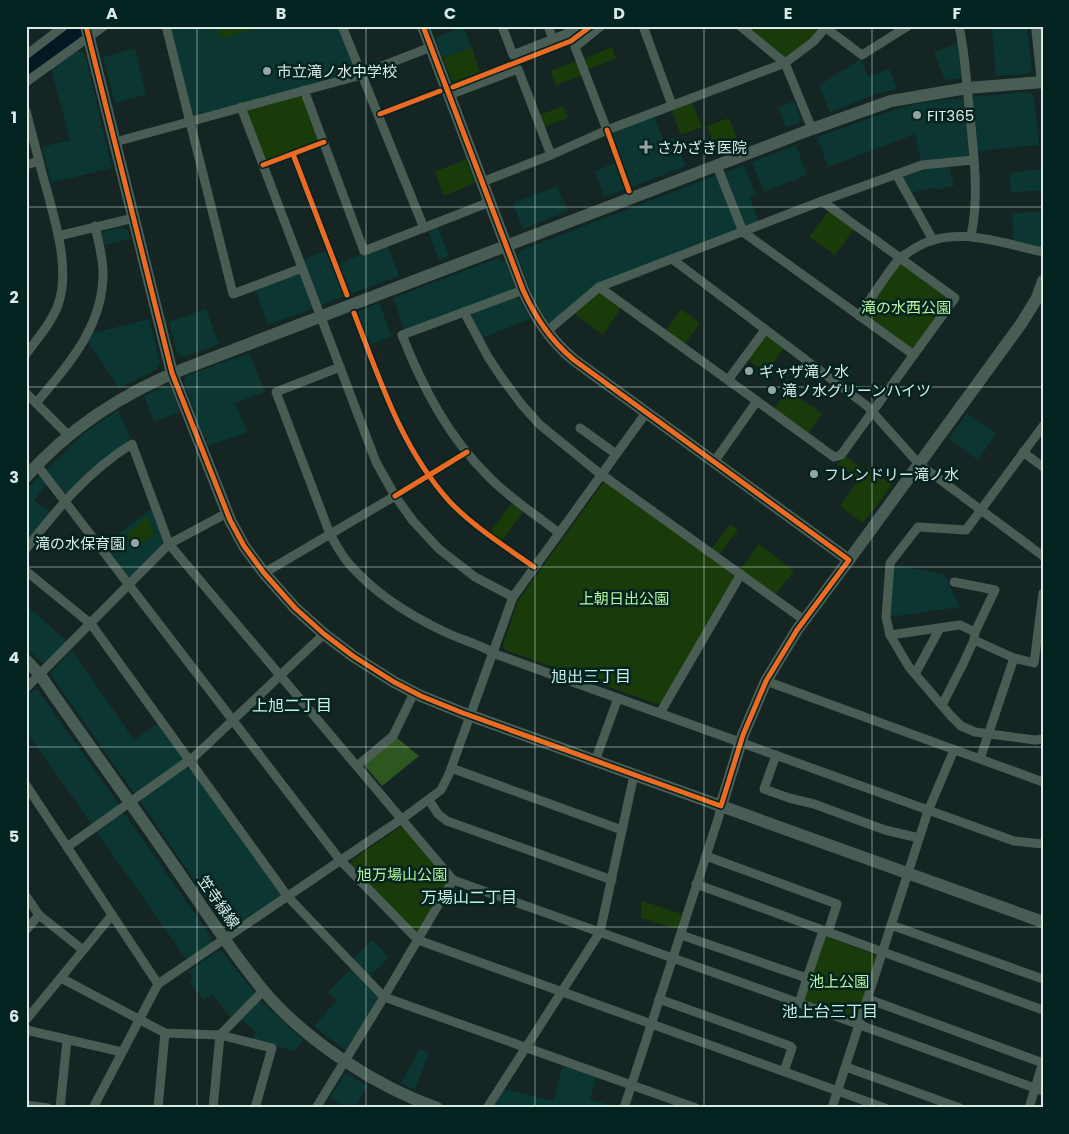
<svg xmlns="http://www.w3.org/2000/svg" width="1069" height="1134" viewBox="0 0 1069 1134" font-family="Poppins,'Noto Sans JP',sans-serif">
<style>
.built{fill:#0b3631}
.green{fill:#183b09}
.forest{fill:#2e561f}
.lines{fill:none;stroke-linecap:round;stroke-linejoin:round}
.river{stroke:#021822;stroke-width:15}
.street{stroke:#4a5d54;stroke-width:9}
.secondary{stroke:#485e55;stroke-width:12}
.cycleway-casing{stroke:#02231f;stroke-width:8}
.cycleway{stroke:#ed6a23;stroke-width:5}
.grid{fill:none;stroke:#d9ebe7;stroke-width:1;stroke-opacity:0.55}
.poi-dot{fill:#94a6a2;stroke:#02231f;stroke-width:2}
.labels{text-anchor:middle;dominant-baseline:central;stroke-width:5;stroke-linejoin:round;paint-order:stroke}
.poi-label{font-size:15px;fill:#d9ebe7;stroke:#02231f;text-anchor:start}
.park-label{font-size:15px;fill:#b5f69c;stroke:#02231f}
.street-label{font-size:15px;fill:#d9ebe7;stroke:#02231f}
.neighbourhood-label{font-size:16px;fill:#c8eee7;stroke:#02231f}
.neatline{fill:none;stroke:#d9ebe7;stroke-width:2}
.grid-label{font-size:16px;text-anchor:middle;font-weight:bold;fill:#d9ebe7}
</style>
<rect width="100%" height="100%" fill="#142523"/>
<g class="built">
<polygon points="168,26 339,26 356,69 354,73 196,118 190,115"/>
<polygon points="463,26 472,47 443,58 435,38"/>
<polygon points="990,26 1027,26 1032,69 1028,74 996,76 993,39"/>
<polygon points="960,42 962,78 945,80 934,52"/>
<polygon points="135,48 146,95 115,103 103,57"/>
<polygon points="76,50 85,54 112,168 51,183 42,147 70,140 51,69"/>
<polygon points="861,59 868,77 889,69 897,89 874,95 830,112 819,85"/>
<polygon points="1029,92 1034,96 1039,145 975,151 971,97"/>
<polygon points="964,98 970,152 965,158 921,161 915,134 828,167 817,137 896,109 925,102"/>
<polygon points="794,101 801,119 799,123 786,128 778,108"/>
<polygon points="654,115 664,141 674,138 686,166 629,188 610,136 612,131"/>
<polygon points="796,145 807,175 764,192 752,162"/>
<polygon points="617,162 626,189 604,197 595,171"/>
<polygon points="744,165 756,195 750,197 759,223 747,227 743,225 723,173"/>
<polygon points="949,165 954,186 941,189 936,189 935,187 910,193 902,179 904,175 923,168"/>
<polygon points="1041,169 1043,190 1011,193 1009,173"/>
<polygon points="717,175 737,227 735,232 597,284 552,322 548,322 533,296 518,256 521,250"/>
<polygon points="557,186 568,211 523,229 513,203"/>
<polygon points="1043,212 1043,238 1041,249 1014,243 1012,213"/>
<polygon points="437,225 449,256 439,260 427,229"/>
<polygon points="122,227 128,230 130,239 102,246 101,235 104,231"/>
<polygon points="387,244 399,276 350,294 339,267 343,262"/>
<polygon points="327,250 344,296 319,306 302,260"/>
<polygon points="498,258 505,261 514,286 512,290 405,331 393,298"/>
<polygon points="297,273 302,275 314,308 268,325 255,289"/>
<polygon points="515,296 520,300 530,319 482,338 471,317 475,311"/>
<polygon points="379,303 392,336 372,344 368,341 357,312"/>
<polygon points="206,309 219,344 183,357 177,353 169,322"/>
<polygon points="149,319 160,362 157,369 119,388 88,342 93,333"/>
<polygon points="249,353 265,392 235,403 247,432 208,446 184,383 186,376"/>
<polygon points="165,386 172,390 180,412 154,422 144,396"/>
<polygon points="118,410 130,437 127,443 68,493 62,493 46,470 84,433"/>
<polygon points="967,413 996,434 978,460 949,439"/>
<polygon points="38,477 41,477 47,484 34,500 51,513 26,544 26,491"/>
<polygon points="152,508 164,541 163,547 133,577 126,576 103,546"/>
<polygon points="892,565 944,574 960,607 890,617"/>
<polygon points="26,605 68,642 47,663 41,662 26,647"/>
<polygon points="72,650 134,740 159,723 183,758 182,762 138,794 133,792 51,675 51,672"/>
<polygon points="34,690 38,690 118,803 117,808 92,825 26,731 26,697"/>
<polygon points="185,768 191,769 281,893 280,897 234,929 228,929 141,803 141,798"/>
<polygon points="121,813 125,814 212,938 212,943 187,960 96,831"/>
<polygon points="372,940 389,957 369,977 353,959"/>
<polygon points="218,951 223,953 254,992 255,997 232,1019 212,994 204,1000 189,981 193,977 189,971"/>
<polygon points="352,968 379,996 378,1001 350,1048 345,1050 314,1026 337,1000 328,992"/>
<polygon points="257,1001 261,1001 303,1040 294,1051 250,1040 256,1033 240,1018"/>
<polygon points="419,1049 429,1053 415,1090 401,1083"/>
<polygon points="563,1065 596,1077 590,1099 619,1108 492,1108 504,1089 553,1101"/>
<polygon points="348,1074 367,1086 355,1108 348,1108 330,1098 344,1075"/>
</g>
<g class="green">
<polygon points="217,26 264,26 221,39"/>
<polygon points="746,26 823,26 814,38 787,57 784,57"/>
<polygon points="472,47 480,73 455,82 452,81 443,58"/>
<polygon points="612,47 616,58 587,70 583,59"/>
<polygon points="577,61 583,75 556,85 550,71"/>
<polygon points="298,95 304,99 319,136 316,142 268,161 263,159 246,113 248,108"/>
<polygon points="692,102 702,127 681,135 671,109"/>
<polygon points="563,106 568,118 544,127 540,115"/>
<polygon points="729,118 739,146 718,154 707,126"/>
<polygon points="466,159 475,183 444,196 435,172"/>
<polygon points="829,210 854,229 835,255 809,237"/>
<polygon points="903,263 948,296 949,301 915,348 909,349 865,316 864,312 898,265"/>
<polygon points="596,293 601,293 621,308 603,335 573,313"/>
<polygon points="681,309 700,323 684,345 665,331"/>
<polygon points="768,336 784,348 766,373 747,359 763,337"/>
<polygon points="788,389 822,414 807,435 773,410"/>
<polygon points="844,455 865,471 868,467 892,485 863,523 840,506 859,479 838,464"/>
<polygon points="607,482 733,573 735,578 661,703 657,704 505,650 503,646 518,601 603,483"/>
<polygon points="513,502 524,511 502,541 490,532"/>
<polygon points="147,517 154,534 136,548 126,535"/>
<polygon points="730,524 738,530 719,555 711,549"/>
<polygon points="759,544 794,571 775,595 740,570"/>
<polygon points="400,827 405,828 448,879 449,883 420,932 415,932 351,865 351,861"/>
<polygon points="642,901 682,914 677,929 641,918"/>
<polygon points="827,937 873,954 877,959 859,1015 854,1019 806,1002 803,998 823,940"/>
</g>
<polygon class="forest" points="396,737 419,756 382,786 366,767 366,762"/>
<g class="lines">
<polyline class="river" points="26,69 83,26"/>
<g class="street">
<polyline points="166,26 233,294 302,268"/>
<polyline points="342,26 424,228"/>
<polyline points="502,26 513,55 566,34 577,26"/>
<polyline points="548,26 553,39"/>
<polyline points="601,26 575,47 607,130"/>
<polyline points="643,26 672,105"/>
<polyline points="740,26 785,63 812,129"/>
<path d="M 959,26 C 965,53 966,79 969,106 C 973,149 980,194 971,236"/>
<polyline points="826,28 862,55 908,26"/>
<polyline points="26,55 64,26"/>
<polyline points="26,82 104,26"/>
<polyline points="304,90 364,251 490,202"/>
<polyline points="449,95 518,69 551,155"/>
<polyline points="241,107 376,462 395,496 413,521 439,549 475,577 513,597"/>
<polyline points="26,111 39,161 26,165"/>
<polyline points="115,142 354,77 431,47"/>
<polyline points="717,166 743,232 914,355"/>
<polyline points="896,174 933,240"/>
<polyline points="482,182 551,155 607,130 785,63 813,42 827,26"/>
<polyline points="822,201 922,165 973,160"/>
<polyline points="58,236 134,218"/>
<polyline points="672,259 867,406 919,464 1043,556"/>
<polyline points="599,287 822,201 955,298 841,455 834,457 757,401"/>
<polyline points="523,290 464,312 488,357 502,378 522,405 539,424 594,469 804,620"/>
<path d="M 464,312 L 402,335 C 423,388 448,437 490,478 C 511,499 536,515 559,533"/>
<path d="M 859,316 C 871,299 886,274 899,259 C 903,255 908,253 912,250 C 951,223 1001,243 1043,252"/>
<polyline points="546,332 599,287 757,401 714,462"/>
<path d="M 26,354 C 38,338 51,323 58,305 C 73,264 49,203 39,161"/>
<path d="M 340,367 L 276,392 L 330,534 C 336,545 342,557 351,566 C 376,594 411,616 445,632 C 462,640 481,645 498,655 L 1014,841 L 1043,844"/>
<polyline points="728,380 765,330"/>
<polyline points="26,393 68,435"/>
<path d="M 36,403 C 69,364 104,325 103,272 C 103,257 98,241 95,226"/>
<polyline points="1043,426 966,530 918,527 890,563 886,617 890,635 909,667 951,716 961,726 975,732 1035,740 1043,739"/>
<polyline points="580,428 616,454"/>
<polyline points="1023,452 1043,467"/>
<polyline points="37,465 340,860 418,940 885,1108"/>
<path d="M 26,549 C 57,509 89,470 132,444 L 169,544 L 453,880"/>
<polyline points="26,571 91,624 288,897 384,997 696,1108"/>
<polyline points="264,573 395,496"/>
<polyline points="890,635 960,625 975,632"/>
<polyline points="974,640 1014,658"/>
<polyline points="915,674 940,628"/>
<polyline points="766,681 1043,782"/>
<polyline points="26,688 169,544 227,513"/>
<polyline points="942,705 964,662 974,640 975,632 995,590 954,582"/>
<polyline points="660,713 741,574"/>
<polyline points="776,755 764,789 789,798 814,804 885,830 919,838"/>
<polyline points="980,759 1014,658 1034,663 1043,593"/>
<polyline points="595,761 618,698"/>
<polyline points="357,766 393,736 414,693"/>
<polyline points="451,768 622,830"/>
<polyline points="26,785 158,984"/>
<polyline points="429,800 438,814 447,821 612,880"/>
<polyline points="67,847 195,756 324,634"/>
<polyline points="706,856 837,904 828,932"/>
<polyline points="696,884 1043,1010"/>
<polyline points="26,896 39,915 83,950"/>
<polyline points="891,925 1043,979"/>
<polyline points="26,930 39,915"/>
<polyline points="681,935 807,978 799,1003 1043,1091"/>
<polyline points="61,978 165,1033 220,1035 272,1048 255,1108"/>
<polyline points="807,978 823,931"/>
<polyline points="659,999 790,1046 792,1048 784,1071"/>
<polyline points="868,999 1043,1063"/>
<polyline points="26,1020 112,915"/>
<polyline points="26,1030 122,1052"/>
<polyline points="846,1067 960,1108"/>
<polyline points="26,1105 48,1108"/>
<polyline points="60,1108 67,1040"/>
<polyline points="93,1108 158,984 406,816 441,790 449,774 513,597 646,413"/>
<polyline points="158,1108 165,1033"/>
<polyline points="213,1108 220,1035 264,990"/>
<polyline points="316,1108 381,1002 453,880 799,1003"/>
<polyline points="487,1108 600,932 634,775"/>
<polyline points="624,1108 719,816 721,806"/>
<polyline points="832,1108 928,811 954,750"/>
<polyline points="1029,1108 1043,1062"/>
</g>
<g class="secondary">
<path d="M 86,26 L 172,373 L 230,520 L 244,546 L 264,573 L 295,608 L 324,634 L 353,656 L 394,682 L 421,696 L 463,713 L 721,806 L 743,735 L 766,681 L 797,630 L 849,560 L 574,360 C 550,340 536,318 523,290 L 423,26"/>
<polyline points="1037,26 1043,83"/>
<path d="M 26,477 C 70,427 125,392 186,368 L 812,129 L 891,101 L 967,88 L 1043,82"/>
<polyline points="849,560 1021,324 1037,298 1043,281"/>
<path d="M 26,660 L 40,675 C 82,736 126,796 168,857 C 199,901 228,948 263,990 C 305,1040 375,1086 437,1108"/>
<polyline points="721,806 1043,922"/>
</g>
<g class="cycleway-casing">
<g id="cycleway">
<path d="M 86,26 L 172,373 L 230,520 L 244,546 L 264,573 L 295,608 L 324,634 L 353,656 L 394,682 L 421,696 L 463,713 L 721,806 L 743,735 L 766,681 L 797,630 L 849,560 L 574,360 C 550,340 536,318 523,290 L 423,26"/>
<polyline points="453,87 571,41 591,26"/>
<polyline points="380,114 440,91"/>
<polyline points="607,130 629,191"/>
<polyline points="293,154 347,295"/>
<polyline points="263,165 324,142"/>
<path d="M 354,313 C 380,380 401,448 450,502 C 475,528 506,547 534,567"/>
<polyline points="395,496 467,452"/>
</g>
</g>
<use href="#cycleway" class="cycleway"/>
</g>
<path class="grid" d="M 197,26 L 197,1108M 366,26 L 366,1108M 535,26 L 535,1108M 704,26 L 704,1108M 872,26 L 872,1108M 26,207 L 1043,207M 26,387 L 1043,387M 26,567 L 1043,567M 26,747 L 1043,747M 26,927 L 1043,927"/>
<g class="poi-dot">
<circle cx="267" cy="71" r="5"/>
<circle cx="917" cy="115" r="5"/>
<path d="M643.5 139.5h5v5h5v5h-5v5h-5v-5h-5v-5h5z"/>
<circle cx="749" cy="371" r="5"/>
<circle cx="772" cy="390" r="5"/>
<circle cx="814" cy="474" r="5"/>
<circle cx="135" cy="543" r="5"/>
</g>
<g class="labels">
<g class="poi-label">
<text x="277" y="71">市立滝ノ水中学校</text>
<text x="927" y="115">FIT365</text>
<text x="657" y="147">さかざき医院</text>
<text x="759" y="371">ギャザ滝ノ水</text>
<text x="782" y="390">滝ノ水グリーンハイツ</text>
<text x="824" y="474">フレンドリー滝ノ水</text>
<text x="125" y="543" text-anchor="end">滝の水保育園</text>
</g>
<g class="park-label">
<text x="906" y="307">滝の水西公園</text>
<text x="624" y="598">上朝日出公園</text>
<text x="402" y="874">旭万場山公園</text>
<text x="839" y="981">池上公園</text>
</g>
<g class="street-label">
<text transform="translate(219 902) rotate(55)">笠寺緑線</text>
</g>
<g class="neighbourhood-label">
<text x="591" y="676">旭出三丁目</text>
<text x="292" y="705">上旭二丁目</text>
<text x="469" y="897">万場山二丁目</text>
<text x="830" y="1011">池上台三丁目</text>
</g>
</g>
<rect width="1069" height="1134" fill="none" stroke="#02231f" stroke-width="55"/>
<rect x="28" y="28" width="1014" height="1078" class="neatline"/>
<g class="grid-label">
<text x="112" y="19">A</text>
<text x="281" y="19">B</text>
<text x="450" y="19">C</text>
<text x="619" y="19">D</text>
<text x="788" y="19">E</text>
<text x="957" y="19">F</text>
<text x="14" y="123">1</text>
<text x="14" y="303">2</text>
<text x="14" y="483">3</text>
<text x="14" y="663">4</text>
<text x="14" y="842">5</text>
<text x="14" y="1022">6</text>
</g>
</svg>
